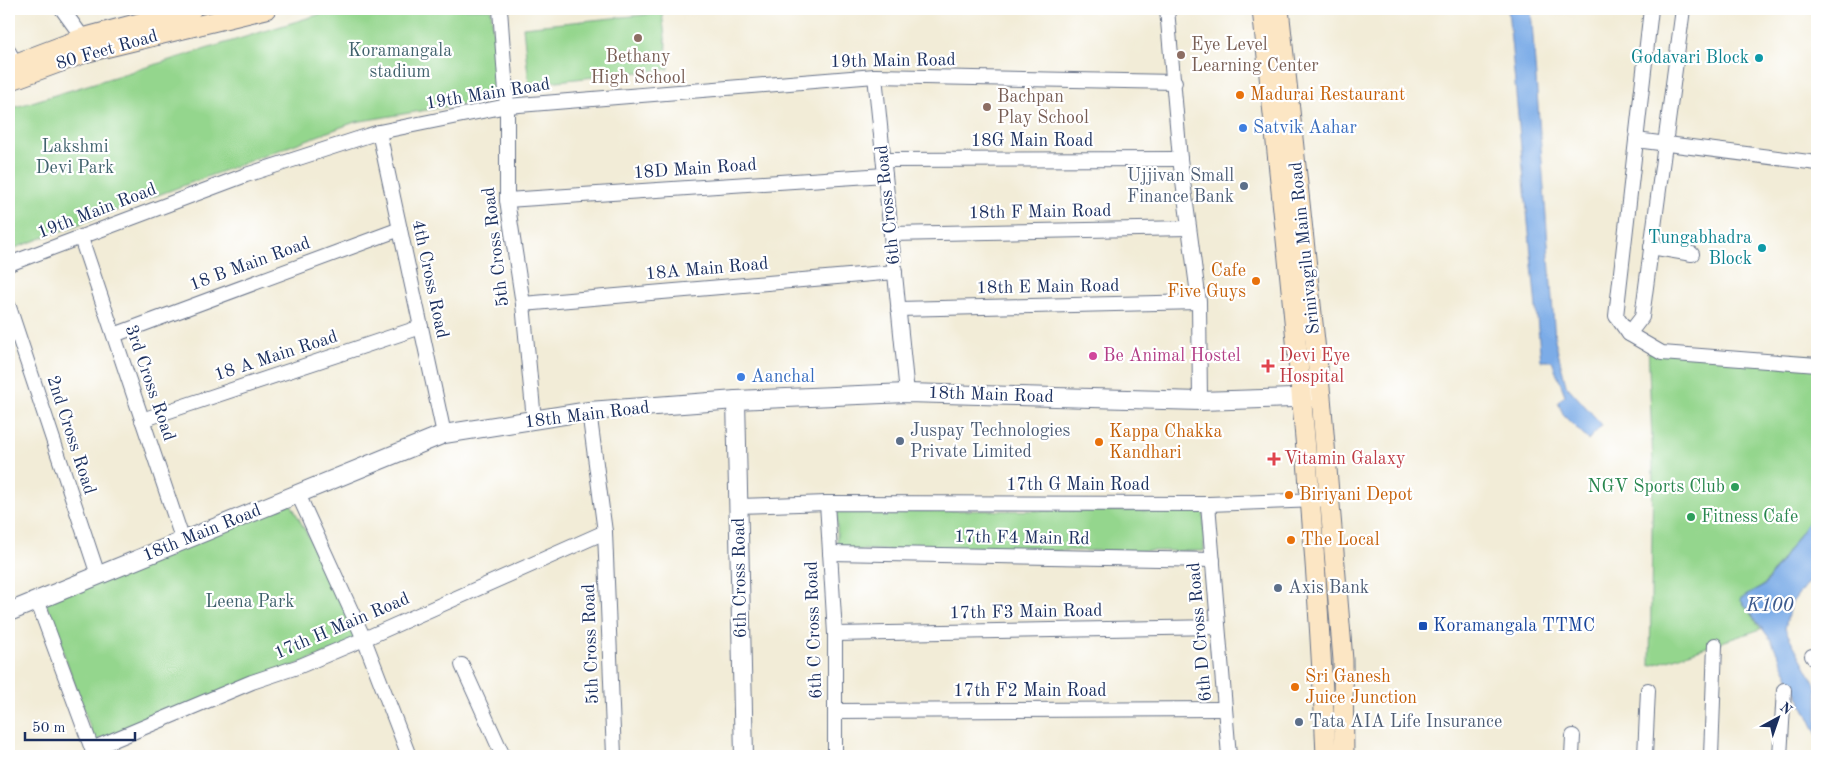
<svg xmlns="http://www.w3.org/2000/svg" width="1826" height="765" viewBox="0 0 1826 765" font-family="'Old Standard TT',serif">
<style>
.green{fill:#94d68d;stroke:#588276}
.water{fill:#7cace7;stroke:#4c6ea2}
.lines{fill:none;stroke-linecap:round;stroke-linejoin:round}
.minor-casing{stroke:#667188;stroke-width:16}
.tertiary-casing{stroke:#667188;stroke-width:20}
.secondary-casing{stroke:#667188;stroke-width:21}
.minor{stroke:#fff;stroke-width:14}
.tertiary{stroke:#fff;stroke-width:18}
.secondary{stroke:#fce6c4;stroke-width:19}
.education-dot{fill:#8d6e63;stroke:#fff;stroke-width:2}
.culture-dot{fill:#0f9aa8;stroke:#fff;stroke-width:2}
.food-dot{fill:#e8710a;stroke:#fff;stroke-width:2}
.shop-dot{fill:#3f7fe0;stroke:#fff;stroke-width:2}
.service-dot{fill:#5c6f8a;stroke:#fff;stroke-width:2}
.hotel-dot{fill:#d1479c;stroke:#fff;stroke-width:2}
.health-dot{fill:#e0444e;stroke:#fff;stroke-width:2}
.leisure-dot{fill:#2e9e5b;stroke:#fff;stroke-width:2}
.transit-dot{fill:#1a4fb4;stroke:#fff;stroke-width:2}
.labels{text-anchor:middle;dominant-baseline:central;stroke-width:4.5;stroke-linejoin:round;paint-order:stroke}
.education-label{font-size:18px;fill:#785e54;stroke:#fff;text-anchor:start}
.street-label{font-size:18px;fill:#1b2f5e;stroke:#fff}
.park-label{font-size:18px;fill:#3f616c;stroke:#fff}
.culture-label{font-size:18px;fill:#0d838f;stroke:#fff;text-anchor:end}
.food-label{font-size:18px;fill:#c56008;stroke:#fff;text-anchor:start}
.shop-label{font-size:18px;fill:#366cbe;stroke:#fff;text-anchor:start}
.service-label{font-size:18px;fill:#4e5e75;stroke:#fff;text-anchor:start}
.hotel-label{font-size:18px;fill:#b23c85;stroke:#fff;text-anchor:start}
.health-label{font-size:18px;fill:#be3a42;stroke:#fff;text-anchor:start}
.leisure-label{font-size:18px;fill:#27864d;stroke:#fff;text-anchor:end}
.transit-label{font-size:18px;fill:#164399;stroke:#fff;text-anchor:start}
.water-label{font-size:19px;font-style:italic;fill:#3d5b8e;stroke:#fff}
</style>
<rect width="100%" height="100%" fill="#fff"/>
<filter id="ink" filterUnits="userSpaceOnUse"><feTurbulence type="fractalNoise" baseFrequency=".02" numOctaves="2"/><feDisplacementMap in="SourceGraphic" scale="10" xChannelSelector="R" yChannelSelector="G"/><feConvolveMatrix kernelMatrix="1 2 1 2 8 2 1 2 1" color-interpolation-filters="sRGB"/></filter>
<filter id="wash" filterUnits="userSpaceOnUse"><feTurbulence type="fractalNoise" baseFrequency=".0096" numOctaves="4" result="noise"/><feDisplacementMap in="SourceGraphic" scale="20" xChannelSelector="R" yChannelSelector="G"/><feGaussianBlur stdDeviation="1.12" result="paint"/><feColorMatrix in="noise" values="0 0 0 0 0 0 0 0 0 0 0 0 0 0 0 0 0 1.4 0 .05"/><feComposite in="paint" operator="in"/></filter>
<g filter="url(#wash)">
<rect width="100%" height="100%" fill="#f2ecd7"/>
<g class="green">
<polygon points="337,9 491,9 499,98 355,122 15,248 9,231 9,109"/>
<polygon points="662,13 669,69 529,84 523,27"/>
<polygon points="1648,345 1817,356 1817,509 1763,586 1740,599 1761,629 1650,666 1653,465"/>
<polygon points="291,504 364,639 95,741 45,601"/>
<polygon points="837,510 1204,511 1204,551 837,550"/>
</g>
<g class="water">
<polygon points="1508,9 1531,9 1555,340 1566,385 1602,425 1588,440 1564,416 1558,402 1565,395 1552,361 1541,361"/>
<polygon points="1817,509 1817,570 1790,605 1785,629 1817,688 1817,735 1771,640 1740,599 1764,586"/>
</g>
</g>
<g filter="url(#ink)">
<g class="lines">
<g class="minor-casing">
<g id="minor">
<polyline points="62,9 83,38 86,46"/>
<polyline points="500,9 507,106 507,200 523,304 534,420"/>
<polyline points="1167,9 1180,159 1199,302 1200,401"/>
<polyline points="1651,9 1616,316 1629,334 1662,353 1817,365"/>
<polyline points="9,52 15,63"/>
<polyline points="875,76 907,393"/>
<polyline points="379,132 444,434"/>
<polyline points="1636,140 1817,163"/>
<polyline points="884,160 1180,159"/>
<polyline points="507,200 885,175"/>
<polyline points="891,234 1189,228"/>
<polyline points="81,238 183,541"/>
<polyline points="1651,247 1692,254"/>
<polyline points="9,264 246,175 379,132 507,106 875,76 1175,82"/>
<polyline points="523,304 895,272"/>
<polyline points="9,307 98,575"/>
<polyline points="898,309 1199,302"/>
<polyline points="1629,334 1642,317 1683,9"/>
<polyline points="114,335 400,229"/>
<polyline points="589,411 605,532 614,756"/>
<polyline points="142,420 421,327"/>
<polyline points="298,494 364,639 409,756"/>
<polyline points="827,503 835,634 835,756"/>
<polyline points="1208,504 1229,756"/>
<polyline points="738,506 827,503 1208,504 1318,500"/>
<polyline points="830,553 1213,560"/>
<polyline points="37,600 92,749 252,682 300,666 364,639 605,532"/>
<polyline points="835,634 1218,627"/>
<polyline points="1812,656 1817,662"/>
<polyline points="462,665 503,756"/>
<polyline points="835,711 1225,709"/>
<polyline points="1572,756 1573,736"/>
<polyline points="1645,756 1648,690"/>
<polyline points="1711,756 1715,645"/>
<polyline points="1780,756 1784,690"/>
</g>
</g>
<g class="tertiary-casing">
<g id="tertiary">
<polyline points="736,400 744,756"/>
<polyline points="9,612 444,434 589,411 736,400 907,393 1200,401 1321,397"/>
</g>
</g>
<g class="secondary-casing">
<g id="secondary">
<path d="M 1262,9 C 1288,258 1316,506 1326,756"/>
<polyline points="1279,9 1321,397 1343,660 1344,756"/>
<polyline points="9,66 83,38 192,9"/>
<polyline points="9,81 88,52 266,9"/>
</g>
</g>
<use href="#minor" class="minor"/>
<use href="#tertiary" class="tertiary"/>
<use href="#secondary" class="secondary"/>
</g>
</g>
<g class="education-dot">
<circle cx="638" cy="38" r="5"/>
<circle cx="1181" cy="55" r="5"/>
<circle cx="987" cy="107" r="5"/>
</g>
<g class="culture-dot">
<circle cx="1759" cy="58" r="5"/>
<circle cx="1762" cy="248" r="5"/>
</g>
<g class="food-dot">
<circle cx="1240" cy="95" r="5"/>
<circle cx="1256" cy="281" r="5"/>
<circle cx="1099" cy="442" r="5"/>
<circle cx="1289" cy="495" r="5"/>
<circle cx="1291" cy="540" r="5"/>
<circle cx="1295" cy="687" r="5"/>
</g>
<g class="shop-dot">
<circle cx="1243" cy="128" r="5"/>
<circle cx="741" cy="377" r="5"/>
</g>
<g class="service-dot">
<circle cx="1244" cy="186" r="5"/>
<circle cx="900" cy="441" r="5"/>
<circle cx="1278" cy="588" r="5"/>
<circle cx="1299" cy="722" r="5"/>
</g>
<circle class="hotel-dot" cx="1093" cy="356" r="5"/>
<g class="health-dot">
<path d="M1265.5 358.5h5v5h5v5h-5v5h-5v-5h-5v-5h5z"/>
<path d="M1271.5 451.5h5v5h5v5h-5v5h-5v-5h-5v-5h5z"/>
</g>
<g class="leisure-dot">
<circle cx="1735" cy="487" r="5"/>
<circle cx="1691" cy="517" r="5"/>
</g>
<rect class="transit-dot" x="1418" y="621" width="10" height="10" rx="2.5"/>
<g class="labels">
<g class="education-label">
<text x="1191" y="45">Eye Level<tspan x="1191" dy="21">Learning Center</tspan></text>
<text x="638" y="57" text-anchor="middle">Bethany<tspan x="638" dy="21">High School</tspan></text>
<text x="997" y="97">Bachpan<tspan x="997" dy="21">Play School</tspan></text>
</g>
<g class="street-label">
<text transform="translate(107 50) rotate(-16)">80 Feet Road</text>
<text transform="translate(893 61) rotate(-1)">19th Main Road</text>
<text transform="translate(488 94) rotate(-9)">19th Main Road</text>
<text x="1032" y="141">18G Main Road</text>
<text transform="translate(695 169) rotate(-4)">18D Main Road</text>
<text transform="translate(888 205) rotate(-96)">6th Cross Road</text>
<text transform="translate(97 211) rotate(-21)">19th Main Road</text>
<text transform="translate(1040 212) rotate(-1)">18th F Main Road</text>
<text transform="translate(496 247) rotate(-97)">5th Cross Road</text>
<text transform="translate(1305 248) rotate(-96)">Srinivagilu Main Road</text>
<text transform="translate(250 264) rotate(-20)">18 B Main Road</text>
<text transform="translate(707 269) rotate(-5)">18A Main Road</text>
<text transform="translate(430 279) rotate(78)">4th Cross Road</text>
<text transform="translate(1048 287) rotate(-1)">18th E Main Road</text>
<text transform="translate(276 356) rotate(-18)">18 A Main Road</text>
<text transform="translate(150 383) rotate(71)">3rd Cross Road</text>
<text transform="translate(991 395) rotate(2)">18th Main Road</text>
<text transform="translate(587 415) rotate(-7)">18th Main Road</text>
<text transform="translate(71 435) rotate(72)">2nd Cross Road</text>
<text x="1078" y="485">17th G Main Road</text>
<text transform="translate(202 533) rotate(-22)">18th Main Road</text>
<text transform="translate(1022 538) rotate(1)">17th F4 Main Rd</text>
<text transform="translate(740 578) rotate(-91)">6th Cross Road</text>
<text transform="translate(1026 612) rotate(-1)">17th F3 Main Road</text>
<text transform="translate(342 626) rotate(-23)">17th H Main Road</text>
<text transform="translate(814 630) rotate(-92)">6th C Cross Road</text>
<text transform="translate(1200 632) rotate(-95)">6th D Cross Road</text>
<text transform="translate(591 644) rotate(-92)">5th Cross Road</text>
<text x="1030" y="691">17th F2 Main Road</text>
</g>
<g class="park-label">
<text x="400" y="51">Koramangala<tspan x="400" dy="21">stadium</tspan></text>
<text x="75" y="147">Lakshmi<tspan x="75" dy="21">Devi Park</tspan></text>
<text x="250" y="602">Leena Park</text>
</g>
<g class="culture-label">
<text x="1749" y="58">Godavari Block</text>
<text x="1752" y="238">Tungabhadra<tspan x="1752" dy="21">Block</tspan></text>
</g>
<g class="food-label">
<text x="1250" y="95">Madurai Restaurant</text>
<text x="1246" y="271" text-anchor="end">Cafe<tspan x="1246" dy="21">Five Guys</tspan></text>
<text x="1109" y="432">Kappa Chakka<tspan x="1109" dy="21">Kandhari</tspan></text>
<text x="1299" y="495">Biriyani Depot</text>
<text x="1301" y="540">The Local</text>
<text x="1305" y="677">Sri Ganesh<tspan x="1305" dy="21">Juice Junction</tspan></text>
</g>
<g class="shop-label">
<text x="1253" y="128">Satvik Aahar</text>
<text x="751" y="377">Aanchal</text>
</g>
<g class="service-label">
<text x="1234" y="176" text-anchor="end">Ujjivan Small<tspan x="1234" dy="21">Finance Bank</tspan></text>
<text x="910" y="431">Juspay Technologies<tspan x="910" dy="21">Private Limited</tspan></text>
<text x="1288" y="588">Axis Bank</text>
<text x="1309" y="722">Tata AIA Life Insurance</text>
</g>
<g class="hotel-label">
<text x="1103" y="356">Be Animal Hostel</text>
</g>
<g class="health-label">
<text x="1279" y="356">Devi Eye<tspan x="1279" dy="21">Hospital</tspan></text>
<text x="1284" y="459">Vitamin Galaxy</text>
</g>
<g class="leisure-label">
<text x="1725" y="487">NGV Sports Club</text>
<text x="1701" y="517" text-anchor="start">Fitness Cafe</text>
</g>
<g class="transit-label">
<text x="1433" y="626">Koramangala TTMC</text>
</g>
<g class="water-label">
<text x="1770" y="606">K100</text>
</g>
</g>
<rect width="1826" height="765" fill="none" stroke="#fff" stroke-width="30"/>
<g transform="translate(1778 718) rotate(40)" stroke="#ffffff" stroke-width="4" paint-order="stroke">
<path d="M0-4L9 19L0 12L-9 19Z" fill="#1b2f5e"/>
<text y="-8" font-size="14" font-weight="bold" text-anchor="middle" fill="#1b2f5e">N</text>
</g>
<path d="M25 732v8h110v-8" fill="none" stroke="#1b2f5e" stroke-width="2.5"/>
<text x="32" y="732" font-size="15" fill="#1b2f5e" stroke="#ffffff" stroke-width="4" paint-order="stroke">50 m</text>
</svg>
